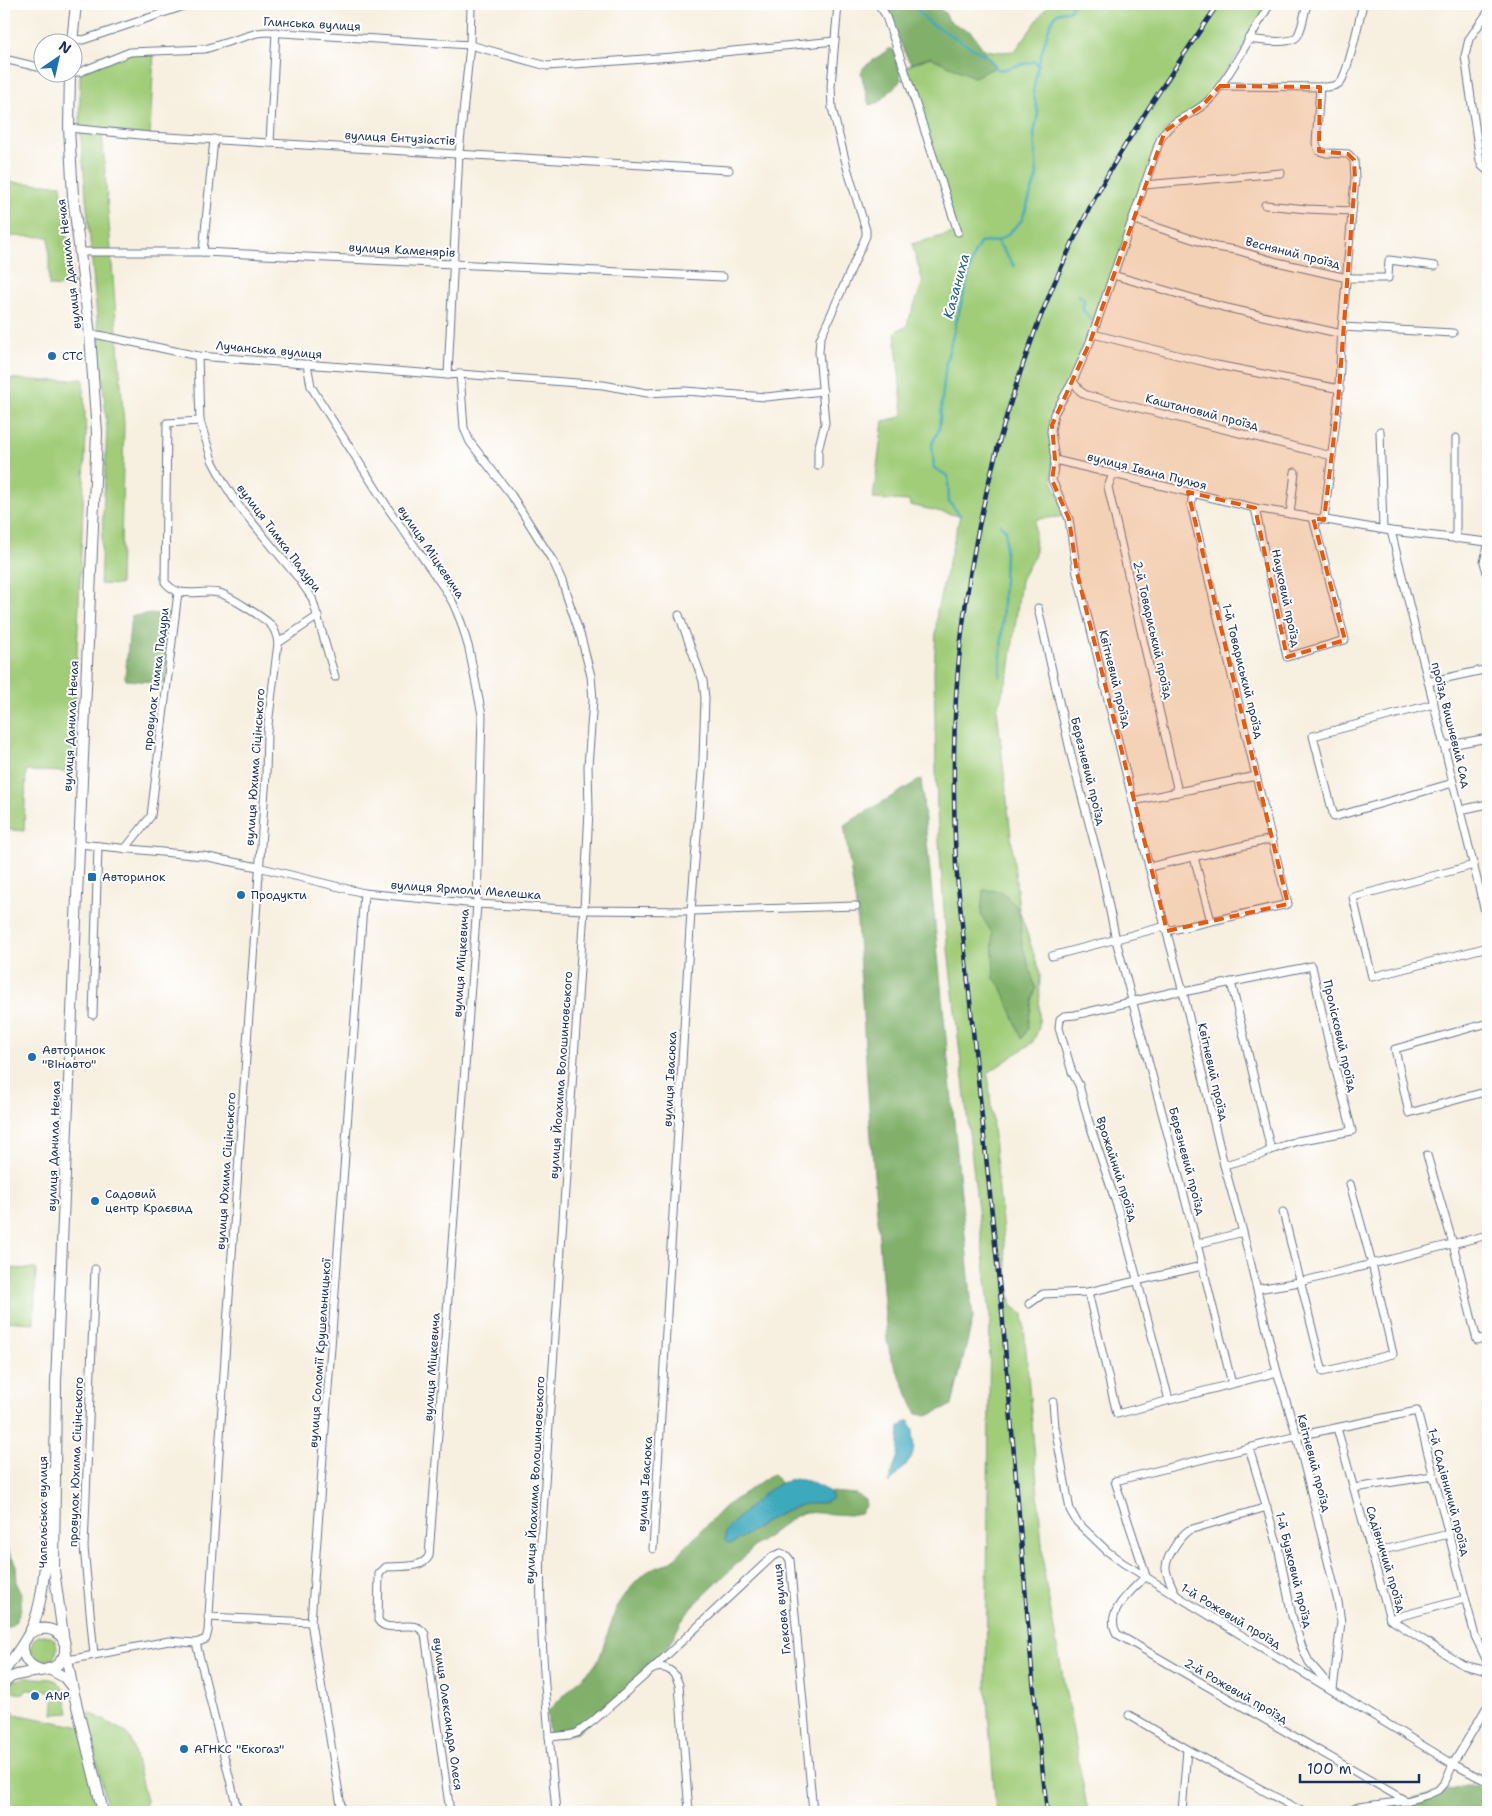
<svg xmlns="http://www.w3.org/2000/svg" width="1492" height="1816" viewBox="0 0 1492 1816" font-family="'Shantell Sans',sans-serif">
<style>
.green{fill:#a1cd79;stroke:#5e7e6c}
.forest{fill:#80b069;stroke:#4e7064}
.water{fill:#3da9bd;stroke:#2c6c8e}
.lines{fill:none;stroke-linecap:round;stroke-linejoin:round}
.stream{stroke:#3da9bd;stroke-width:2.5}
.street-casing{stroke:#68728b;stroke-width:9}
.secondary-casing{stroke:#68728b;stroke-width:12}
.street{stroke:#fff;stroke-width:7}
.secondary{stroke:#fff;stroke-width:10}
.rail-casing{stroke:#1b2f5e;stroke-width:4.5}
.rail{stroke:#fff;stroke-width:2.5;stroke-dasharray:8;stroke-linecap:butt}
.marked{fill:#e8590c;fill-opacity:0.2;stroke:#e8590c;stroke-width:4;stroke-dasharray:10 6;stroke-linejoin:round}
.poi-dot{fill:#1f6fb2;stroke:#fff;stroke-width:2}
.labels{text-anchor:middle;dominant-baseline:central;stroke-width:4;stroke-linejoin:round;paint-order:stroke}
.street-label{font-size:12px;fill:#1b2f5e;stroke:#fff}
.poi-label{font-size:12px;fill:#1b2f5e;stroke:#fff;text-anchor:start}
.water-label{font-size:14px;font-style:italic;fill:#296084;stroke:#fff}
</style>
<rect width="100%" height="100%" fill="#fff"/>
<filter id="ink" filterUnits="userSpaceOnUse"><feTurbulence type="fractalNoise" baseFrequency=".02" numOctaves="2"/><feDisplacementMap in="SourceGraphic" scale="10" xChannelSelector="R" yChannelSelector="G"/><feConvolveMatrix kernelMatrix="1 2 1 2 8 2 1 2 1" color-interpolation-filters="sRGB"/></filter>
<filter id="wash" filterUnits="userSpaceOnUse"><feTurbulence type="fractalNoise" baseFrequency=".0096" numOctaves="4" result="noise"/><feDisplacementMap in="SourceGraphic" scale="20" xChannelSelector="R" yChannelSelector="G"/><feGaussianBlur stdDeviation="1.12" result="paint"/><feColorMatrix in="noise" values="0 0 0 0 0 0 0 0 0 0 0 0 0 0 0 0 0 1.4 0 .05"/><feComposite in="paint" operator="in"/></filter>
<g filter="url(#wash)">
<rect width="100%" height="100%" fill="#f7efdf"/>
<g class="green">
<polygon points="1049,4 1270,4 1208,101 1165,131 1090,342 1054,414 1052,480 1067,516 1038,519 1035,522 1035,554 1021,580 1009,673 997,709 1019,909 1040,973 1039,1027 1036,1035 1032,1043 988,1073 1008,1287 1012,1306 1023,1314 1045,1580 1088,1812 996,1812 986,1687 990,1314 945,923 937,813 934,672 937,610 960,516 910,505 909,501 873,499 883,421 901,417 903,414 895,333 898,330 906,327 923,282 912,244 957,232 904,68 930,57 974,77 993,68 984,50 1001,52 1015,51"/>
<polygon points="154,51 150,136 102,131 124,424 120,585 100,584 107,428 80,129 80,72 123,54"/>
<polygon points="4,182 61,185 73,287 49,286 49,237 4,236"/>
<polygon points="4,378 46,381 83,379 86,434 72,772 26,771 24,831 4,829"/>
<polygon points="4,1268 36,1269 34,1323 4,1321"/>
<circle cx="44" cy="1648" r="13"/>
<path d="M 24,1678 C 60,1679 62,1675 69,1713 L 53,1714 L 55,1693 L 48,1692 L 48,1690 L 27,1689 L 24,1694 L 9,1692 L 8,1697 L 4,1697 L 4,1689 L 10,1682 Z"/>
<polygon points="4,1712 82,1727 103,1812 4,1812"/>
<polygon points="91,1713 125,1732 131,1739 146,1801 143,1812 109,1812 85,1714"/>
</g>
<g class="forest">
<path d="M 882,4 L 933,4 L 945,13 L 949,21 L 971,32 L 984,50 L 994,68 L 974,77 L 930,57 L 911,64 C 899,45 895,23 882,4 Z"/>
<polygon points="889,49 893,49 898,61 901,80 880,102 869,105 861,73 864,67"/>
<polygon points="175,612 166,683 126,680 125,677 131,616"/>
<polygon points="921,779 973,1318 952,1405 927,1416 917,1414 891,1357 887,1341 870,1124 856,906 844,825"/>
<polygon points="983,890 1001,891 1019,909 1022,944 1036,989 1032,1001 1028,1029 1022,1039 1001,986 994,979 992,933 981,915"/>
<path d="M 773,1475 L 776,1477 L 780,1483 L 761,1496 L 730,1526 L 772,1518 L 805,1503 L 825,1503 L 830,1500 L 832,1495 L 830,1492 L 856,1494 L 865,1500 L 866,1505 L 860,1513 L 849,1515 L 805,1512 L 795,1516 L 755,1546 L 692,1607 L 681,1622 L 672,1640 L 651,1670 L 577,1733 L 549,1737 L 547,1712 L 595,1665 L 599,1659 L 616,1609 C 623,1597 635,1581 647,1572 C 655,1567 665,1566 673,1560 L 724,1507 L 769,1476 Z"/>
<polygon points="4,1544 16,1565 17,1584 22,1594 21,1609 16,1621 10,1627 4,1629"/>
<polygon points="1466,1785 1472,1785 1488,1791 1488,1812 1347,1812 1406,1801"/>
</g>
<g class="water">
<path d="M 906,1421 L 910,1421 L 911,1427 L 913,1428 C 913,1447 918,1455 902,1469 C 897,1474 893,1480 888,1484 L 898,1455 L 900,1427 Z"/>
<path d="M 795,1479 L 808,1481 L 830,1492 L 832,1498 C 823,1506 809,1502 798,1506 C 775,1514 754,1530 733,1543 L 727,1543 L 725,1541 L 725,1533 L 730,1526 L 761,1496 L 780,1483 Z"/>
</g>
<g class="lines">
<g class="stream">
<path d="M 912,4 L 930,23 L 988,57 L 997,69 C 1007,71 1009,67 1018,65 C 1024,63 1027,65 1034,61 L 1038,65"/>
<polyline points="997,241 1014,266"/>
<polyline points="1078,295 1084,299 1083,310 1091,320"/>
<polyline points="960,515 949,502 948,476 934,468 932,444 939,429 946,362 974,254 980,243 997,241 1006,236 1022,220 1037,176 1034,134 1038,113 1033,92 1038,65 1050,24 1057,13 1070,10 1073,4"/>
<polyline points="1000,524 1006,530 1000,677"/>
</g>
</g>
</g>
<g filter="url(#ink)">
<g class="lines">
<g class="street-casing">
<g id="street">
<polyline points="878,4 885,14 904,68 958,232"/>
<path d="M 1270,4 C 1251,34 1233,72 1210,99 C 1195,116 1170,118 1160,140 L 1090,342 L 1073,381 L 1054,414 L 1051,431 L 1055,460 L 1052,480 L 1069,519 L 1077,573 L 1149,867 L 1183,992 L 1224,1165 L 1243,1232 L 1277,1372 L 1297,1436 L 1338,1602 L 1341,1622 L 1333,1690"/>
<polyline points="1488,12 1469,39 1465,56 1480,161 1482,166 1488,171"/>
<polyline points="73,39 83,40 190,4"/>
<path d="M 1248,39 C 1259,40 1293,46 1298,35 C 1303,26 1304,14 1307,4"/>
<polyline points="4,59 42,68"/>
<polyline points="64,72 80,72 130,52 205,49 257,33 267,32 470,45 547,66 672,57 835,41"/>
<path d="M 1220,86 L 1327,87 C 1332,86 1338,86 1341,81 C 1349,70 1359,20 1363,4"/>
<polyline points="1320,87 1316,143 1319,151 1326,153 1348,154 1354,160 1355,179 1342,327 1338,403 1324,520"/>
<polyline points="69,128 150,136 729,170"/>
<polyline points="270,143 276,32"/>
<polyline points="1144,185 1281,173"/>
<polyline points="1265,205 1307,209 1352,211"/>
<polyline points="1132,219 1216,247 1236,250 1277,262 1347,278 1388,278 1389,260 1435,266"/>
<polyline points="79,252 203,252 723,277"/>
<polyline points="203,252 214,139"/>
<polyline points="1113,275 1223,307 1342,334"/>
<polyline points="1342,327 1453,333"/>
<polyline points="1093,334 1217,365 1340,389"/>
<polyline points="90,335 99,335 198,356 448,375 460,374 603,385 647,393 685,391 766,397 823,391"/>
<polyline points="198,356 200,421 212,460 224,483 238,505 299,579 312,598 335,677"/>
<path d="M 307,364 L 311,386 L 315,393 L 390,511 L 444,588 L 453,603 L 461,622 L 469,649 L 482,715 L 477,904 L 429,1556 C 422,1569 400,1566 386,1567 L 379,1574 L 378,1620 C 388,1636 414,1616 425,1634 L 450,1812"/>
<path d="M 460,374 L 464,428 L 470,442 L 512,496 L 554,563 L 562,581 L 581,637 L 591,676 L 593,700 L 588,766 L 589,810 L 584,910 L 541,1542 C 538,1632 548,1723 556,1812"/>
<polyline points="448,375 459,153 470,45 471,4"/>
<polyline points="1073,381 1080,391 1086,395 1332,456"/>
<path d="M 200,421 L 167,423 L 165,582 C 179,600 199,589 219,593 C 228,595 264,618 271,625 C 275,630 277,636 278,643 L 267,733 L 266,775 L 227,1325 L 208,1631 L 206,1639 L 196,1643 L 238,1812"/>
<polyline points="1380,431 1383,529"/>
<polyline points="1055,460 1255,508 1391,531 1488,542"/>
<polyline points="818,466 818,450 825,423 819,352 820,339 866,236 866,230 848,171 832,108 831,86 838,4"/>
<polyline points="1113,474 1108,487 1178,792"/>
<polyline points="1255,508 1287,657 1345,640 1313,518"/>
<polyline points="1290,514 1295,472"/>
<polyline points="1391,531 1488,924"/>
<polyline points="1456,539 1456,438"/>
<polyline points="1488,546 1484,562 1488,576"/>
<polyline points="1038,608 1072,759 1101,868 1116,940 1197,1244 1232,1384"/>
<polyline points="278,643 318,616"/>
<polyline points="1428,682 1488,669"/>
<polyline points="1434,704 1313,736 1334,817 1453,783"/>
<polyline points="1444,746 1488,738"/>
<polyline points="1133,801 1256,776 1191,505 1193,493"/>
<polyline points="1460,810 1488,804"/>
<polyline points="79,844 203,856 258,867 364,893 477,904 584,910 691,911 856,906"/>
<polyline points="125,849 151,816 178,592"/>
<polyline points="1194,857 1211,921"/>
<polyline points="1474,865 1353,897 1372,977 1488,947"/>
<polyline points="1149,867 1272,839"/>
<polyline points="1481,894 1488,892"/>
<polyline points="1167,931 1288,904 1256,776"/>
<polyline points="1052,956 1166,926"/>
<polyline points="1231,982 1271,1150"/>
<polyline points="93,1015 98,846"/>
<polyline points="1488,1023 1395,1049 1409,1113 1488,1091"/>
<polyline points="1427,1155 1453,1244 1477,1340 1488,1337"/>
<polyline points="1283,1212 1323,1372 1393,1354 1372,1264 1350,1184"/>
<polyline points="1197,1244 1243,1232"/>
<polyline points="95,1269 84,1547 94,1655 169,1641 196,1643"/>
<polyline points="1257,1289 1300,1282 1488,1235"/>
<polyline points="1088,1292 1117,1414 1277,1372"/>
<polyline points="1029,1304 1043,1294 1088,1292 1202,1266"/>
<polyline points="1169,1400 1120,1215 1088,1119 1079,1085 1072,1072 1059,1028 1060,1019 1064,1016 1075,1015 1173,992 1183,992 1312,966 1329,1044 1352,1131 1297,1141 1271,1150 1261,1155 1224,1165"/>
<polyline points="1053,1402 1055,1427 1070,1510 1077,1522 1107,1551 1123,1563 1453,1764 1488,1782"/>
<polyline points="1488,1402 1486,1402 1488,1411"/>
<polyline points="1337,1428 1390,1619 1463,1665 1488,1671"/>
<polyline points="1249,1448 1278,1546 1292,1616 1302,1647 1309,1662 1328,1684"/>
<polyline points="1354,1488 1433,1476"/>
<polyline points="653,1549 691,911 703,759 705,698 703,681 679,615"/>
<polyline points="1371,1553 1449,1534"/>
<path d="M 1176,1595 C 1173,1587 1167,1578 1166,1569 C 1165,1558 1180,1536 1189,1530 L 1267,1507"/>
<polyline points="208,1617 311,1622"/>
<polyline points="1390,1619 1465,1599"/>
<polyline points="68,1660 94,1655"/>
<polyline points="651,1670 773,1556 781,1553 787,1556 790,1560 813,1812"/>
<polyline points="1129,1715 1187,1749"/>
<path d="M 549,1737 L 570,1735 L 577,1733 L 593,1721 L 651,1670 C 665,1663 675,1671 679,1685 L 689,1812"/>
<path d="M 1406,1801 L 1117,1634 C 1103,1612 1133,1590 1146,1576 L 1115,1481 L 1297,1436 L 1417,1411 L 1475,1636 L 1488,1663"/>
<polyline points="342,1812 311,1622 364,893"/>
<polyline points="1182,1812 1187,1749 1303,1812"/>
<polyline points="1347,1812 1358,1807 1406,1801 1427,1795 1438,1790 1445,1782 1453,1764 1488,1705"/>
</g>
</g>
<g class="secondary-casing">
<g id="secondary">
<polyline points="72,42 76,4"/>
<polyline points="64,1642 54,1570 56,1382 97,433 90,335 73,196 69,128 70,72"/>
<path d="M 23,1645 C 23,1658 28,1666 41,1670"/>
<polyline points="65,1649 73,1690 103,1812"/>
<polyline points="49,1669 64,1677 72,1687"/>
<path d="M 4,1672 C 14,1656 27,1641 34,1623 C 49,1581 46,1518 49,1473"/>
<path d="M 4,1683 C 7,1680 10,1677 14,1676 C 26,1671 49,1673 58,1664 C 78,1645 54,1618 30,1633"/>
</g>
</g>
<use href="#street" class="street"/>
<use href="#secondary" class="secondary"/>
<g class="rail-casing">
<path id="rail" d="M 1047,1812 L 1032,1671 L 1002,1311 L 956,866 C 953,791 952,715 961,640 C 978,490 1021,341 1090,207 C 1127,136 1174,70 1218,4"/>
</g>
<use href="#rail" class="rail"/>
</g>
</g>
<path class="marked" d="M 1220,86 L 1320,87 L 1319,151 L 1348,154 L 1354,160 L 1355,179 L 1338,403 L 1324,520 L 1313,518 L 1345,640 L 1287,657 L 1255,508 L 1188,492 L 1288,904 L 1167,931 L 1077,573 L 1069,519 L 1052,480 L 1055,460 L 1052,425 L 1090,342 L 1165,131 L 1202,106 Z"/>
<g class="poi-dot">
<circle cx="52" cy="356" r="5"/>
<rect x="87" y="872" width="10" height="10" rx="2.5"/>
<circle cx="241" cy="895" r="5"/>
<circle cx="32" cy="1057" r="5"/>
<circle cx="95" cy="1201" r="5"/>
<circle cx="35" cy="1696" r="5"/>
<circle cx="184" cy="1749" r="5"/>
</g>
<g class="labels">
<g class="street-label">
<text transform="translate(312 24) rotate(3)">Глинська вулиця</text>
<text transform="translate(400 138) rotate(3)">вулиця Ентузіастів</text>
<text transform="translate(402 250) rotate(3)">вулиця Каменярів</text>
<text transform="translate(1293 253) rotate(14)">Весняний проїзд</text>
<text transform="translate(69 264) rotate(-97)">вулиця Данила Нечая</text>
<text transform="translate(269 350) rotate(5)">Лучанська вулиця</text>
<text transform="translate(1202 412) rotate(14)">Каштановий проїзд</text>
<text transform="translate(1147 471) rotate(14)">вулиця Івана Пулюя</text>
<text transform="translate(279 538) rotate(53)">вулиця Тимка Падури</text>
<text transform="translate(431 552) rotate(56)">вулиця Міцкевича</text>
<text transform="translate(1286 598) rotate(78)">Науковий проїзд</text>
<text transform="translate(1153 630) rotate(77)">2-й Товариський проїзд</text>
<text transform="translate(1243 671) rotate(76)">1-й Товариський проїзд</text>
<text transform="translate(156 679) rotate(-83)">провулок Тимка Падури</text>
<text transform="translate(1115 679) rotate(76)">Квітневий проїзд</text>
<text transform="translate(1451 725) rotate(76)">проїзд Вишневий Сад</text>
<text transform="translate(71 726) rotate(-87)">вулиця Данила Нечая</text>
<text transform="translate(255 767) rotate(-86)">вулиця Юхима Сіцінського</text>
<text transform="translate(1088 771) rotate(76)">Березневий проїзд</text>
<text transform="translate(466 890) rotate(4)">вулиця Ярмоли Мелешка</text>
<text transform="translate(461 963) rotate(-86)">вулиця Міцкевича</text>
<text transform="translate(1340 1036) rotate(77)">Пролісковий проїзд</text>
<text transform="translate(1213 1072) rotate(77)">Квітневий проїзд</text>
<text transform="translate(561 1075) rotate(-86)">вулиця Йоахима Волошиновського</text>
<text transform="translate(670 1079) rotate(-87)">вулиця Івасюка</text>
<text transform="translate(54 1146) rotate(-88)">вулиця Данила Нечая</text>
<text transform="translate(1187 1161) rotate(75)">Березневий проїзд</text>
<text transform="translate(1117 1169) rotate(72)">Врожайний проїзд</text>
<text transform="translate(226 1171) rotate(-86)">вулиця Юхима Сіцінського</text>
<text transform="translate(320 1353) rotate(-86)">вулиця Соломії Крушельницької</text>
<text transform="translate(432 1367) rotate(-86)">вулиця Міцкевича</text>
<text transform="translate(76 1462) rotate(-88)">провулок Юхима Сіцінського</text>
<text transform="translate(1314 1463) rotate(75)">Квітневий проїзд</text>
<text transform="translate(535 1480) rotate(-87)">вулиця Йоахима Волошиновського</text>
<text transform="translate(645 1484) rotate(-86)">вулиця Івасюка</text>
<text transform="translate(1449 1492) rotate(75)">1-й Садівничий проїзд</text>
<text transform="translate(43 1512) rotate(-90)">Чапельська вулиця</text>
<text transform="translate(1386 1559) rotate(73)">Садівничий проїзд</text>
<text transform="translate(1294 1570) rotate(76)">1-й Бузковий проїзд</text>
<text transform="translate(782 1609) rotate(-96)">Глекова вулиця</text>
<text transform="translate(1231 1616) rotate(31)">1-й Рожевий проїзд</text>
<text transform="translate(1236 1691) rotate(30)">2-й Рожевий проїзд</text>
<text transform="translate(448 1714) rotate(82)">вулиця Олександра Олеся</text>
</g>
<g class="poi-label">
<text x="62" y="356">СТС</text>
<text x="102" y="877">Авторинок</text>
<text x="251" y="895">Продукти</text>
<text x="42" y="1050">Авторинок<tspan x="42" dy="14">"Вінавто"</tspan></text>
<text x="105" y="1194">Садовий<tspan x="105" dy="14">центр Краєвид</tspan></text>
<text x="45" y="1696">ANP</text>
<text x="194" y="1749">АГНКС "Екогаз"</text>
</g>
<g class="water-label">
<text transform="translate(956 286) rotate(-75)">Казаниха</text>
</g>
</g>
<rect width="1492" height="1816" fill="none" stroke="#fff" stroke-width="20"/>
<g transform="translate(58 58) rotate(34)"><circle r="24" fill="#ffffff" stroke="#a4acbf"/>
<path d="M0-4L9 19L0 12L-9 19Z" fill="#1f6fb2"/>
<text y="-8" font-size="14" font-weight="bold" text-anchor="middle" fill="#1b2f5e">N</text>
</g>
<path d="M1300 1774v8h119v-8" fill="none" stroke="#1b2f5e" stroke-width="2.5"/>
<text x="1307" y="1774" font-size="15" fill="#1b2f5e" stroke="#ffffff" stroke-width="4" paint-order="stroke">100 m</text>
</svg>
